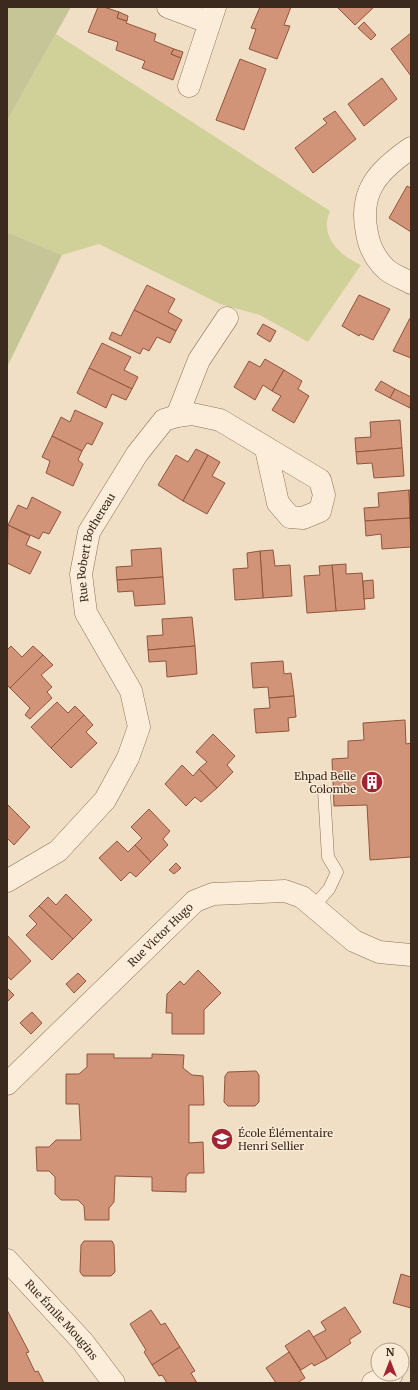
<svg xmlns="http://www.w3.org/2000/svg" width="418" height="1390" viewBox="0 0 418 1390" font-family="Merriweather,serif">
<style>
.green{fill:#d0d198}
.cemetery{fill:#c5c597}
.building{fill:#d29478;stroke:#8f553d}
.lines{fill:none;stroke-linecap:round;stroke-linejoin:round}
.service-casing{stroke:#8e7059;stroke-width:13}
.minor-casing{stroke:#8e7059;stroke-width:23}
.tertiary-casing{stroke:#8e7059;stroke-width:23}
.service{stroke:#fbedd9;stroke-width:12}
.minor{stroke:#fbedd9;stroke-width:22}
.tertiary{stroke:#fbedd9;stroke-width:22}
.labels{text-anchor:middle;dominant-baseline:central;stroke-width:3;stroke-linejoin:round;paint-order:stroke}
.street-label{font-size:11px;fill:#3d2a1e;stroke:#f8ead5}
.poi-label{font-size:11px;fill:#3d2a1e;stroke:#f8ead5;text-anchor:end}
</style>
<rect width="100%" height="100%" fill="#f1dfc5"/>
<path class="green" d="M 56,34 L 330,211 C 319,236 339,255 361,265 L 308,342 L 260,315 L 220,304 L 99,244 L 62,255 L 7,232 L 7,121 Z"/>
<g class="cemetery">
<polygon points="7,7 71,7 7,121"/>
<polygon points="7,232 62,255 7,367"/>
</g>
<g class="building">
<polygon points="98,7 104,7 119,12 117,18 127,21 126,23 156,34 154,41 174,49 171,54 181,58 173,80 142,68 145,61 116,50 118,42 88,32"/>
<polygon points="260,7 291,7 284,25 290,26 277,59 249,49 256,29 251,28"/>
<polygon points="337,7 374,7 355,25"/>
<polygon points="119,12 128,16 127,21 117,18"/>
<polygon points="364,22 376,35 371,40 358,28"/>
<polygon points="411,33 411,76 391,49"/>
<polygon points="174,49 183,52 181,58 171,54"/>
<polygon points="240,59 266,69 244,130 216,120"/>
<polygon points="382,78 397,99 364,126 348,104"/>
<polygon points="335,111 356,139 313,173 295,148 327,123 323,119"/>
<polygon points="407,186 411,188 411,232 389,218"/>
<polygon points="147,285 175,299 168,312 182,320 176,331 134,310"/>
<polygon points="359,295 390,309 373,340 360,334 359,336 342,326"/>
<polygon points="134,310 176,331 170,343 157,337 149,351 143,348 140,354 109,339 112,332 121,336"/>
<polygon points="410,318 411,319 411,358 393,351"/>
<polygon points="263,324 276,331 270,342 257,334"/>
<polygon points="102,343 131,357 124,370 138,377 132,389 89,368"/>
<polygon points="265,359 284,370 272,391 263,385 255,400 234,387 249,361 260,367"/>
<polygon points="89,368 132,389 126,400 112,394 106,408 77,393"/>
<polygon points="284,370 302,381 298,389 309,396 294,423 272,410 281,396 272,391"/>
<polygon points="381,381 395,389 390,398 375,390"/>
<polygon points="395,389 411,397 410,408 390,398"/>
<polygon points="75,410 103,423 92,445 87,443 82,451 52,436 61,417 70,422"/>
<polygon points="400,420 402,448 356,452 355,438 371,437 370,422"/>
<polygon points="52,436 82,451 78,460 83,464 73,486 46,473 50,461 42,457"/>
<polygon points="402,448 404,476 374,478 372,463 357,464 356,452"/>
<polygon points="196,449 208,455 183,501 158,485 176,455 188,462"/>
<polygon points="208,455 220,462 212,476 225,483 207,514 183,501"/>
<polygon points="409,490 410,518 365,521 364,508 379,507 378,493"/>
<polygon points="409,490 411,490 411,518 410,518"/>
<polygon points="32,497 61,512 49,534 43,532 39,539 8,525 18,505 27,509"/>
<polygon points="410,518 411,547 382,549 381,534 366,536 365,521"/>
<polygon points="8,525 30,536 26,545 41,552 30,574 7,563"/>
<polygon points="161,548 163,577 117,580 116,567 132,566 131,550"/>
<polygon points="273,550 275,566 290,565 292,596 263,598 260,551"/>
<polygon points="260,551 263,598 235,600 233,569 248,568 247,553"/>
<polygon points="346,564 346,574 362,573 365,609 336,611 332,565"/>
<polygon points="332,565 336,611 307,613 304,576 320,575 319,566"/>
<polygon points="163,577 165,604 135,606 133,591 118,592 117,580"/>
<polygon points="373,580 374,598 364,599 363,581"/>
<polygon points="192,617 195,646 148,650 147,636 163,635 162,619"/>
<polygon points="11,646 22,657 33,646 43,655 10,688 7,685 7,650"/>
<polygon points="195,646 197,674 167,677 166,661 149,662 148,650"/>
<polygon points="43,655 53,665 41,675 52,687 47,692 52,698 30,719 25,715 30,708 10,688"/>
<polygon points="283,661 284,674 291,673 294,696 269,698 268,687 253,688 251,663"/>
<polygon points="294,696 296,717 288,718 289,731 256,733 254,709 270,708 269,698"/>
<polygon points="57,702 68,713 75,706 84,715 51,748 31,727"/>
<polygon points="84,715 93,725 86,732 97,743 71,768 51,748"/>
<polygon points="405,720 406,744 411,743 411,857 370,860 367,805 334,806 332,759 348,758 348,741 364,740 363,723"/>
<polygon points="213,734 235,756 227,765 233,772 217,788 199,769 207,762 196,752"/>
<polygon points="182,765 193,776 199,769 217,788 201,802 195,797 186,806 165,784"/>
<polygon points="7,804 30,827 14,845 7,838"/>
<polygon points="149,809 170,831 163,839 168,845 151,862 135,845 142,838 131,827"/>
<polygon points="117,841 128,852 135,845 151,862 136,877 130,872 121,881 99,858"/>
<polygon points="176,863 181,868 174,874 169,870"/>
<polygon points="66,894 92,920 73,939 39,906 48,897 56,905"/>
<polygon points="39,906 73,939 52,960 26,935 37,924 29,916"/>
<polygon points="7,935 31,961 11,980 7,976"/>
<polygon points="198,970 221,993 204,1010 204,1034 172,1034 172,1013 166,1013 167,994 180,981 184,985"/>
<polygon points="78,973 86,981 74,993 66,984"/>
<polygon points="7,988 14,995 7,1002"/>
<polygon points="32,1012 42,1023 31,1034 20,1023"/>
<polygon points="87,1054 114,1054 114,1058 152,1058 152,1054 184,1055 183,1068 192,1075 203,1076 204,1105 189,1105 189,1143 203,1142 204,1173 189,1173 186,1177 186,1192 152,1191 152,1177 115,1176 114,1202 109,1208 109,1220 85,1220 84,1206 78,1200 61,1200 55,1194 55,1177 49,1171 37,1171 36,1147 49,1147 56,1140 81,1140 79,1104 66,1104 66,1074 79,1074 87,1067"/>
<polygon points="256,1071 259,1075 259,1102 255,1106 228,1106 224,1102 225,1076 228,1072"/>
<polygon points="84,1241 112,1241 114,1245 115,1272 111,1276 83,1276 80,1272 81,1245"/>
<polygon points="401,1274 411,1277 411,1308 393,1303"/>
<polygon points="345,1307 361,1332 349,1340 351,1343 327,1359 313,1337 326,1330 321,1322"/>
<polygon points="7,1310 29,1352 26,1353 35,1372 38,1371 44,1383 7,1383"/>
<polygon points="151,1310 161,1325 165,1323 180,1347 152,1365 144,1352 146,1350 130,1324"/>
<polygon points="309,1330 327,1359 314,1366 312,1363 301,1370 285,1346"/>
<polygon points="180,1347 195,1371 191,1373 197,1383 167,1383 162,1375 159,1376 152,1365"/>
<polygon points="289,1352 305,1378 297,1383 276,1383 266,1368"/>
</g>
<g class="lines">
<g class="service-casing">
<polyline id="service" points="313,907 329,889 337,872 328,857 324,791"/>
</g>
<g class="minor-casing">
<g id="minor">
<polyline points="168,7 208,22"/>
<polyline points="189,86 215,7"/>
<path d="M 411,148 C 379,170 358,191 367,233 C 369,246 376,260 387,270 C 393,275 404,279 411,283"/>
<polyline points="177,416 199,360 227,318"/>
<path id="s1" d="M 7,881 L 58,851 L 105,800 L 128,758 L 139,727 L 131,691 L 86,613 L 81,574 L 89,532 L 137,454 L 164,420 L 177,416 L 192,414 L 220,420 L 320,480 L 324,495 L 320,511 L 303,518 L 290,517 L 278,503 L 266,449"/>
<path id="s2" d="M 7,1084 L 195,901 L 213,894 L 285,891 L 302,897 L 354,941 L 379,952 L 411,955"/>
<polyline points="373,1383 392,1374"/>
</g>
</g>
<g class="tertiary-casing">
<g id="tertiary">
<path id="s3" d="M 7,1260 L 83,1342 L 114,1383"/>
</g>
</g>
<use href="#service" class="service"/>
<use href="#minor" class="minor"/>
<use href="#tertiary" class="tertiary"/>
</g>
<defs>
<g id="building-disc" transform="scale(1.15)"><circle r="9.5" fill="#a22433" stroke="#f8ead5"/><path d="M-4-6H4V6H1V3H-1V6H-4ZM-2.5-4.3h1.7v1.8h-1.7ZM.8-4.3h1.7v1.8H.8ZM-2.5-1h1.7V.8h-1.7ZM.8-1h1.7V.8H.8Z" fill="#fff"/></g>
<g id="school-disc" transform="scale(1.15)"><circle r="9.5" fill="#a22433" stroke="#f8ead5"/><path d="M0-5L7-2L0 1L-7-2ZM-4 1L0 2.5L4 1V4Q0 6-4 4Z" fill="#fff"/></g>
</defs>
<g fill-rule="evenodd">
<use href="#building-disc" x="372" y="782"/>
<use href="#school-disc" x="222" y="1139"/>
</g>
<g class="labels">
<g class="street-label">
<text stroke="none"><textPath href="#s1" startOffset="405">Rue Robert Bothereau</textPath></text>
<text stroke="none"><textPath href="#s2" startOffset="214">Rue Victor Hugo</textPath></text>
<text stroke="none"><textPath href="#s3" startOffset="81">Rue Émile Mougins</textPath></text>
</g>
<g class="poi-label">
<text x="356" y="776">Ehpad Belle<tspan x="356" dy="13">Colombe</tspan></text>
<text x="238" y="1133" text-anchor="start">École Élémentaire<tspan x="238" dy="13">Henri Sellier</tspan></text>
</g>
</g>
<rect width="418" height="1390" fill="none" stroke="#3d2a1e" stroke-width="16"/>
<g transform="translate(390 1362)"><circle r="19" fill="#f8ead5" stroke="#ad9d8c"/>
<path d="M0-3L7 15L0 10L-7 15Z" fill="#a22433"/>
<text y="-6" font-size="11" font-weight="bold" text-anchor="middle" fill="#3d2a1e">N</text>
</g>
</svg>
